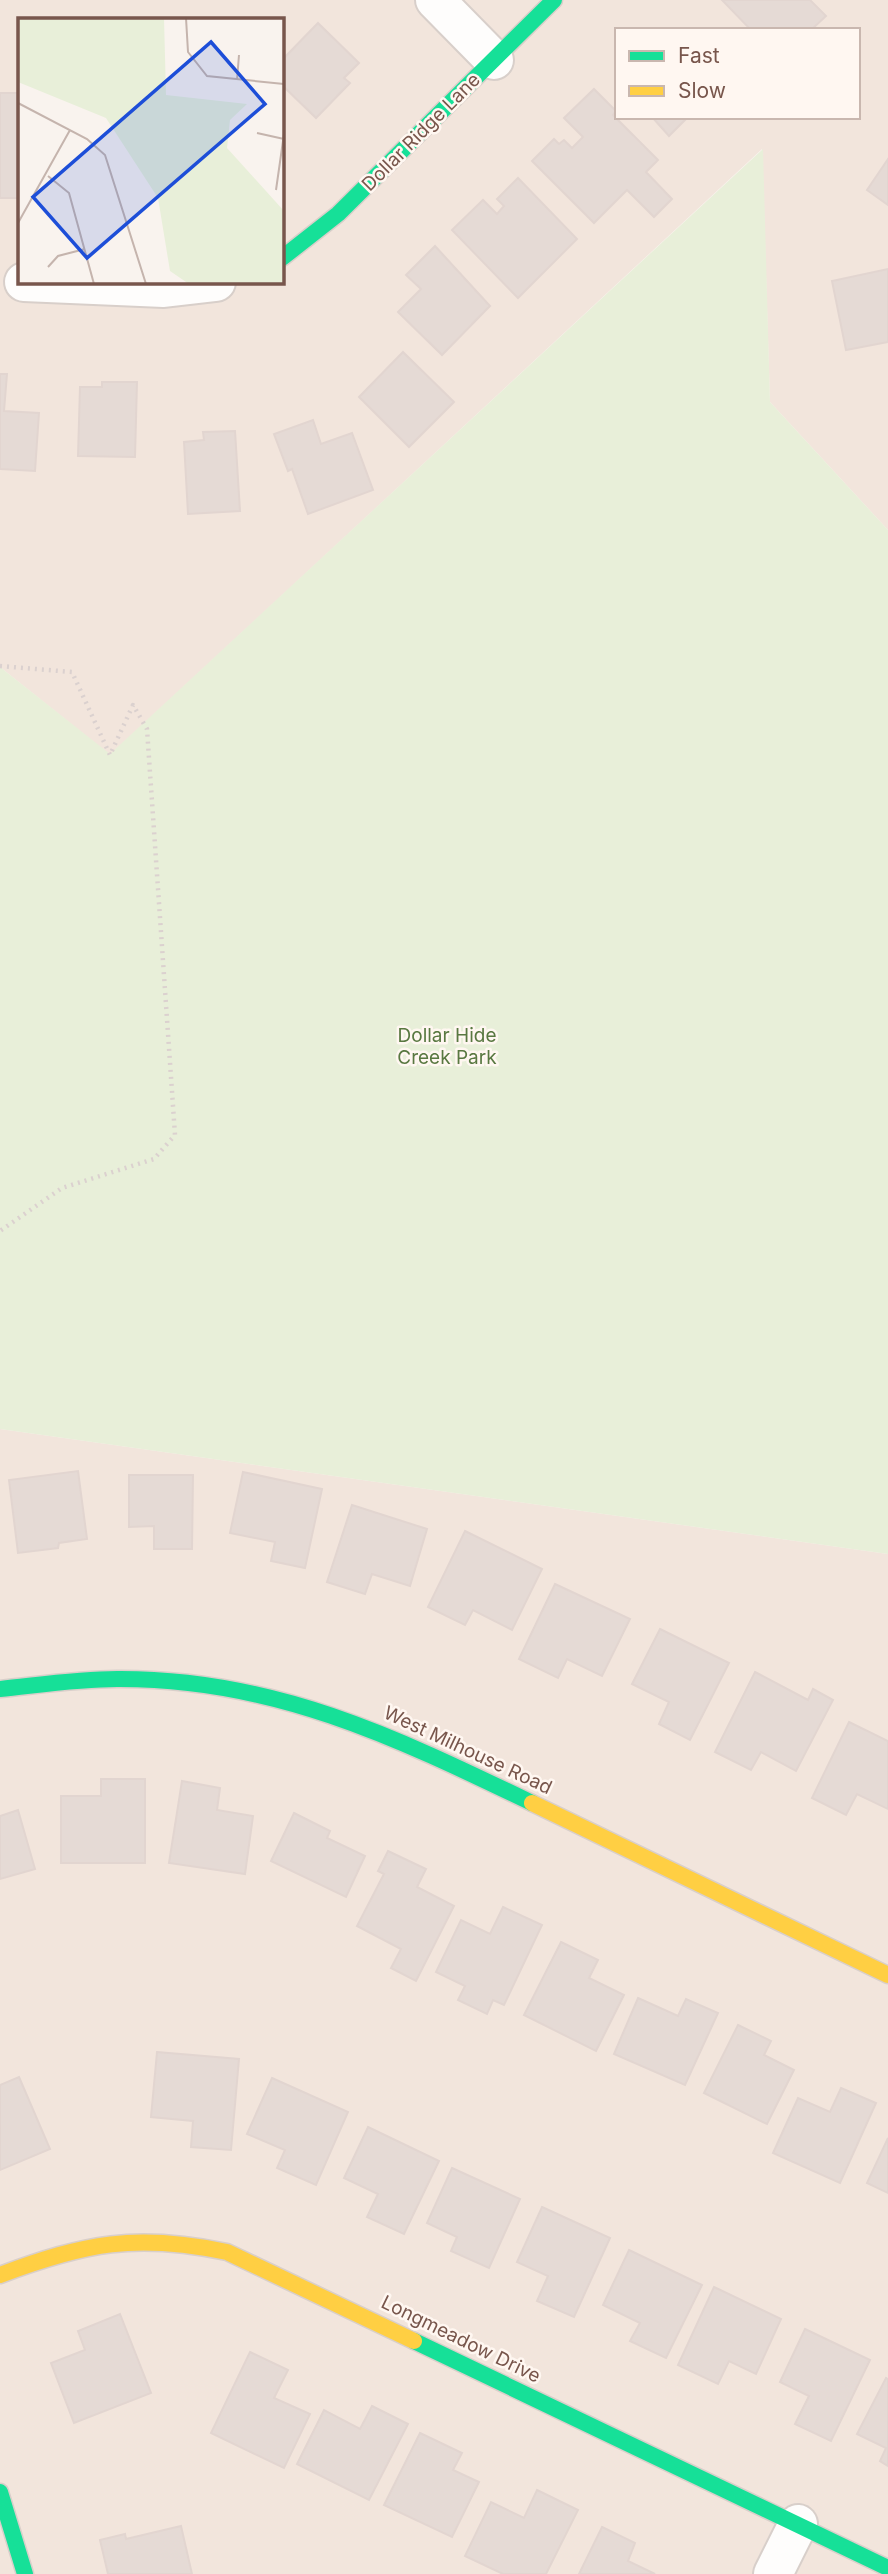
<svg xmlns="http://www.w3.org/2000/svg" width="888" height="2574" viewBox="0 0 888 2574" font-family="Inter,sans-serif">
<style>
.residential{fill:#f2e5dc;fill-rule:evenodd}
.green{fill:#e8efd9}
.building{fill:#e5dad5;stroke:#e2d5d0;stroke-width:2}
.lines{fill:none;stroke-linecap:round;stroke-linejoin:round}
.street-casing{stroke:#d8cfca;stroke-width:42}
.fast-casing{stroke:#d9cfca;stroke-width:19}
.slow-casing{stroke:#d9cfca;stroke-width:19}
.path{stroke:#dbd1cf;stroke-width:4.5;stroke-dasharray:2 5;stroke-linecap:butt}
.street{stroke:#fefdfc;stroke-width:38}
.fast{stroke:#16e098;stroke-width:16}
.slow{stroke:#ffcf43;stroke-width:16}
.labels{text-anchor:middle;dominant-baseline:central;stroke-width:5;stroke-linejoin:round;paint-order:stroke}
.street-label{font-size:19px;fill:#78564c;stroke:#fff7f1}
.park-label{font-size:19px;fill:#597841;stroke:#fff7f1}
.inset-road{fill:none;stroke:#c5b4ad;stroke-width:2}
.view{fill:#1d4ed8;fill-opacity:0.15;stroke:#1d4ed8;stroke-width:3.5}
.inset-edge{fill:none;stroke:#78564c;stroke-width:3.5}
</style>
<rect width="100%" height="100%" fill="#f9f3ee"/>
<g class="residential">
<path d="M 0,0 L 888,0 L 888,530 L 770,402 L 762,149 L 110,755 L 0,667 ZM 19,19 L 282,19 L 282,282 L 19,282 ZM 617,30 L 858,30 L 858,117 L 617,117 Z"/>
<polygon points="0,1429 888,1554 888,2574 0,2574"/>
</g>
<polygon class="green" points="763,149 770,402 888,530 888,1554 0,1429 0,667 110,754"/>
<g class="building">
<polygon points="722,0 810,0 826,16 811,30 751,30"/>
<polygon points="318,23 359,63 344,78 350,83 316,118 282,85 282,60"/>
<polygon points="594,89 616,111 613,115 658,160 646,172 672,199 654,217 627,190 594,223 532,161 554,139 559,144 564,140 572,148 583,137 564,118"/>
<rect x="0" y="93" width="19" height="105"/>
<polygon points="652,117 688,117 669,136"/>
<polygon points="888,159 888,205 867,190"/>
<polygon points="518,178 577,239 518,298 452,230 483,200 497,214 504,206 497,199"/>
<polygon points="435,246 490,306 442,355 398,312 421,289 406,275"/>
<polygon points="888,269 888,342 846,350 832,281"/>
<polygon points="403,352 454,402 409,447 359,397"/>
<polygon points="0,374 7,374 4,411 39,413 35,471 0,469"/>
<polygon points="102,382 137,382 135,457 78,456 80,387 102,387"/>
<polygon points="313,420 321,444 352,433 373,490 308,514 292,469 288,471 274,434"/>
<polygon points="235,431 240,511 188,514 184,442 204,440 203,432"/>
<polygon points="78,1471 87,1539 59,1543 58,1548 18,1553 9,1480"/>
<polygon points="243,1472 322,1489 305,1568 271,1561 275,1542 230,1533"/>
<polygon points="129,1475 193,1475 192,1549 154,1549 154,1526 129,1527"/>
<polygon points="352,1505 427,1529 410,1586 372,1574 365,1594 327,1582"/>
<polygon points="465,1531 542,1569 512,1630 473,1610 465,1625 428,1607"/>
<polygon points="555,1584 630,1619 602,1676 567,1659 558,1678 519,1659"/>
<polygon points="660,1629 729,1663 690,1740 659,1724 669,1702 632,1684"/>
<polygon points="755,1672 808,1700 813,1689 833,1700 796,1771 761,1752 751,1770 715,1752"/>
<polygon points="849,1722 888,1741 888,1809 857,1794 846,1815 812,1798"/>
<polygon points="101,1779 145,1779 145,1863 61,1863 61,1796 101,1796"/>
<polygon points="182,1781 220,1788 217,1810 253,1816 245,1874 169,1863"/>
<polygon points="18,1810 35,1869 0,1879 0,1816"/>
<polygon points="294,1813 330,1831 327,1838 365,1856 346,1897 271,1861"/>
<polygon points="388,1851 426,1869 417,1887 454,1906 416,1981 391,1968 401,1949 357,1926 384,1874 378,1871"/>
<polygon points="503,1907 542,1925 504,2005 493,2000 487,2014 458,2000 465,1986 436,1972 461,1920 490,1934"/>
<polygon points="561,1942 598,1960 589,1978 624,1995 596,2051 524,2015"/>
<polygon points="638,1998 678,2016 686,1999 718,2013 685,2085 614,2054"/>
<polygon points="738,2025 771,2041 764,2055 794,2070 767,2124 704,2093"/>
<polygon points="157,2052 239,2059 231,2150 191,2147 193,2121 151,2117"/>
<polygon points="19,2077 50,2149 0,2170 0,2085"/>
<polygon points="272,2078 348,2112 316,2185 277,2168 285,2150 247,2134"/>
<polygon points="841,2088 876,2103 840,2183 773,2153 798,2098 830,2112"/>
<polygon points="368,2127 439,2161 404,2234 367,2217 378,2194 344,2178"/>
<polygon points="888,2138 888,2193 867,2183"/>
<polygon points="452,2168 520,2199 489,2268 451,2251 457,2237 427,2223"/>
<polygon points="542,2207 610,2238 574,2317 537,2301 548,2276 517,2262"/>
<polygon points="629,2250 702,2285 666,2358 630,2341 640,2323 603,2305"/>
<polygon points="714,2287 781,2319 756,2374 729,2361 718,2384 678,2365"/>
<polygon points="120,2314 151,2393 74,2423 51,2363 85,2350 78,2331"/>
<polygon points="805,2329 870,2360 831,2441 795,2424 809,2396 780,2382"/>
<polygon points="250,2352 288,2370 274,2398 310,2414 284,2468 211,2433"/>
<polygon points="886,2378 888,2379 888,2466 880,2461 886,2448 857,2434"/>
<polygon points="372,2406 408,2424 369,2500 297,2464 324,2410 360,2429"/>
<polygon points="420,2433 462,2453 453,2470 479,2482 452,2537 384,2505"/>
<polygon points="537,2490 578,2510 546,2574 503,2574 465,2556 491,2502 524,2518"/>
<polygon points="181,2526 192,2574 108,2574 100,2540 125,2534 126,2539"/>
<polygon points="602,2527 635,2543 628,2561 655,2574 579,2574"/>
</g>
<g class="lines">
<g class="street-casing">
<g id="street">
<polyline points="435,0 494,60"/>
<polyline points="24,282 164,288 216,282"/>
<polyline points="773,2574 798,2524"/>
</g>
</g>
<g class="fast-casing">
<g id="fast">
<polyline points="282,258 338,214 554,0"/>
<path d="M 0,1689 C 39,1685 78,1679 117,1679 C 273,1678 395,1737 532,1803"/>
<polyline points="414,2341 888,2568"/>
<polyline points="0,2492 25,2574"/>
</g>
</g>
<g class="slow-casing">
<g id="slow">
<polyline points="532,1803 888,1975"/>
<path d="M 0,2275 C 85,2243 136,2233 227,2252 L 414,2341"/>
</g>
</g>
<polyline class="path" points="0,666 72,672 110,755 133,705 147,729 175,1135 154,1159 62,1188 0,1231"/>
<use href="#street" class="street"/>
<use href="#fast" class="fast"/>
<use href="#slow" class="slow"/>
</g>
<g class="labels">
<g class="street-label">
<text transform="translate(421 132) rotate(-45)">Dollar Ridge Lane</text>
<text transform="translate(468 1750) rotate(25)">West Milhouse Road</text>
<text transform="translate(461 2339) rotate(26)">Longmeadow Drive</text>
</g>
<g class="park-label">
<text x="447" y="1035">Dollar Hide<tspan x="447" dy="22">Creek Park</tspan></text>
</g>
</g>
<g transform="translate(18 18)">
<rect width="266" height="266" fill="#f9f3ee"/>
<path d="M 0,0 L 146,0 L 148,77 L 229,86 L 212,102 L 209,130 L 266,193 L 266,266 L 171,266 L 152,253 L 140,180 L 88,100 L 0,64 Z" fill="#e8efd9"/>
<path class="inset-road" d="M 168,0 L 170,34 L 189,58 L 266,66M 219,62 L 221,37M 0,85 L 69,121 L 87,137 L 128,266M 239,115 L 266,121M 30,158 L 51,175 L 76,266M 258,172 L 266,116M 0,205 L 52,112M 30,249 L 40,238 L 67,231"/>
<path class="view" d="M 193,24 L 247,86 L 69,240 L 15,179 Z"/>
<rect width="266" height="266" class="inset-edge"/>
</g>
<rect x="615" y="28" width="245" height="91" fill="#fff7f1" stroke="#c9b7af" stroke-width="2"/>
<rect x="629" y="51" width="35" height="10" fill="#16e098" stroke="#c9b7af" stroke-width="2"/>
<text x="678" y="63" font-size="21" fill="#78564c">Fast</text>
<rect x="629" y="86" width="35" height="10" fill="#ffcf43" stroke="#c9b7af" stroke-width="2"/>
<text x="678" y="98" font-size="21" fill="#78564c">Slow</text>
</svg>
